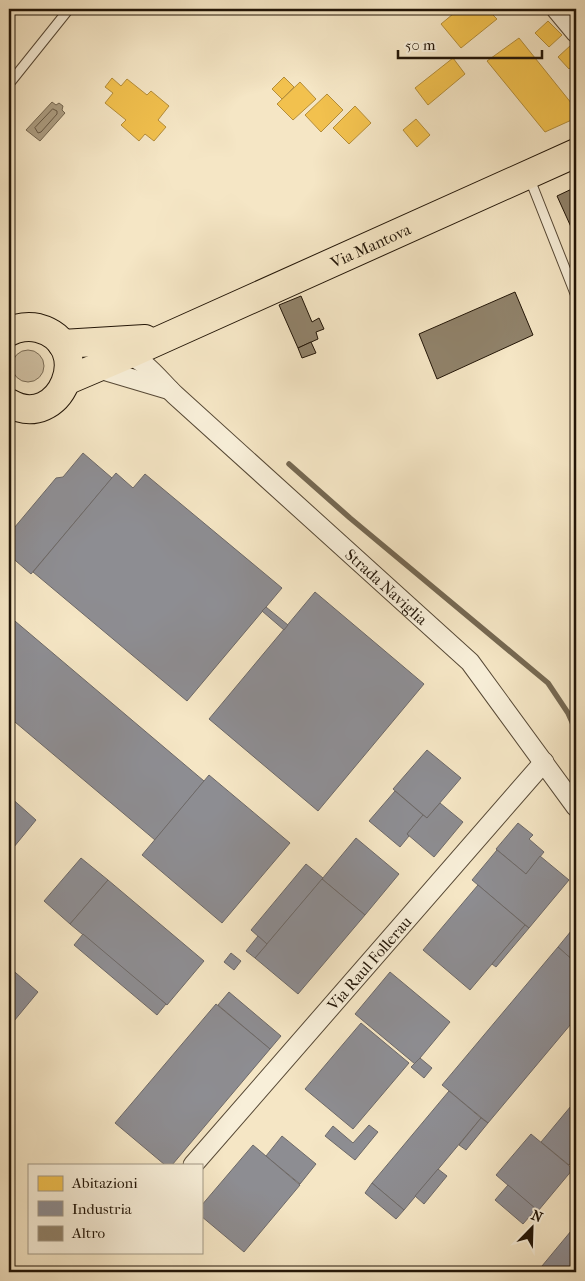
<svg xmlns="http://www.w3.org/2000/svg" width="585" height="1281" viewBox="0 0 585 1281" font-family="'IM FELL French Canon',serif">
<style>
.green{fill:#d1c2a5;stroke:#7a6c56}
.water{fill:#ad9f84;stroke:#756852}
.homes{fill:#f2c14e;stroke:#b48d39}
.industry{fill:#8d8d92;stroke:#6d6968}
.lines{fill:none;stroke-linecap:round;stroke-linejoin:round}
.shore{stroke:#685a46;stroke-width:1}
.stream{stroke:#756852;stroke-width:5.5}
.building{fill:#90826a;stroke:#221507}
.service-casing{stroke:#574936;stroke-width:11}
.minor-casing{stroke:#574936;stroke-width:21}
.primary-casing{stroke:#221507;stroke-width:30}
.service{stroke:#f8efd9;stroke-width:9}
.minor{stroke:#f8efd9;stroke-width:19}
.primary{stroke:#f5e6c5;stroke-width:28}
.labels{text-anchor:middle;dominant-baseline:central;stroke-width:5;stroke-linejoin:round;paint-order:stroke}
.street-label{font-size:16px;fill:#221507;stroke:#f8efd9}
</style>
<rect width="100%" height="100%" fill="#f5e6c5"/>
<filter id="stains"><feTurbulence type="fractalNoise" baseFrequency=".004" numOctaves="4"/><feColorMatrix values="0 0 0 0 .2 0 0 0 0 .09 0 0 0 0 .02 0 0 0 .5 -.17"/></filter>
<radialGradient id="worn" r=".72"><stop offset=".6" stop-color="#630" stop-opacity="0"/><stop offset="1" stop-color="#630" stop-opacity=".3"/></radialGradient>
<circle class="green" cx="28" cy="366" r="16"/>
<polygon class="water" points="52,102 56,105 59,103 63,106 62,110 65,113 40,141 26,130"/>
<g class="homes">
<polygon points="459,9 501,9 493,15 497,19 461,48 441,24"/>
<polygon points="548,21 562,35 549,47 535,33"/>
<polygon points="519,38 576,109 576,118 545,132 487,61"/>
<polygon points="571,45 576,50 576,62 569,69 558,57"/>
<polygon points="453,58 465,74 428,105 415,88"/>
<polygon points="284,77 294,87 282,99 272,89"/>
<polygon points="112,78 121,86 127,79 147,95 151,91 169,106 158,120 166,127 154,141 145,134 139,141 121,125 126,120 105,103 113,93 105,87"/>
<polygon points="300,82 316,99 293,120 277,104"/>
<polygon points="327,94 343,110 321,132 305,115"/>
<polygon points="355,106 371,123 349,144 333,128"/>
<polygon points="416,119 430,135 417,147 403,130"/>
</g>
<g class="industry">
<polygon points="83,453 112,478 31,574 9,555 9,534 56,478 63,477"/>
<polygon points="116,473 133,488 145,474 282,588 187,701 33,572"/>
<polygon points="315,592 424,684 318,811 209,719"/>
<polygon points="266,607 288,625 284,630 262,611"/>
<polygon points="9,616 204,781 155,840 9,717"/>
<polygon points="427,750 461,778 427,818 393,789"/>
<polygon points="209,775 290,843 222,923 142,855"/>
<polygon points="395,791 423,815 407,834 409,836 400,847 369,821"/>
<polygon points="9,796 36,820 9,853"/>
<polygon points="440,803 463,822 434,857 407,834 423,815 427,818"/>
<polygon points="518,823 533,835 529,839 544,852 526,874 496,849"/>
<polygon points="356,838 399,874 365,915 322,879"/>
<polygon points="497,850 526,874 540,856 569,880 529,928 472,880"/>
<polygon points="81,858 108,880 70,924 44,901"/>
<polygon points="306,864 323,878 267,944 251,930"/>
<polygon points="322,879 365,915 298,994 255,958"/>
<polygon points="108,880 204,961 167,1005 70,924"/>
<polygon points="478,885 525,925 470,990 423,950"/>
<polygon points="525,925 529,928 496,967 492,964"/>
<polygon points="576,925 576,963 558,947"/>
<polygon points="83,934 166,1004 157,1015 74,945"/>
<polygon points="258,936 267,944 255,958 246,951"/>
<polygon points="558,947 576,963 576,1018 488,1123 442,1085"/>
<polygon points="231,953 241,961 234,970 224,962"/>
<polygon points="9,967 38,992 9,1027"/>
<polygon points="390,972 450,1022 415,1064 355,1014"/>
<polygon points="229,992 281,1036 270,1049 218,1005"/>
<polygon points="216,1004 270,1049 172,1165 165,1165 115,1123"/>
<polygon points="361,1023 409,1063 353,1129 305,1089"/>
<polygon points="420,1058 432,1068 424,1078 411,1067"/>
<polygon points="449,1091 481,1118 404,1210 372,1183"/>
<polygon points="576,1100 576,1156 569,1165 541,1142"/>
<polygon points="481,1118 488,1123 466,1150 459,1145"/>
<polygon points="369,1125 378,1132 355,1160 325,1136 333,1126 353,1143"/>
<polygon points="531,1134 573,1169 538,1211 496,1175"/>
<polygon points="282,1136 316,1164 300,1184 266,1156"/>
<polygon points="253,1145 300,1185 244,1252 201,1216 201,1206"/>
<polygon points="438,1169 447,1176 424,1204 415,1196"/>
<polygon points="372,1183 404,1210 396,1219 365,1193"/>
<polygon points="508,1185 536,1209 523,1224 495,1200"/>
<polygon points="576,1225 576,1272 537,1272"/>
</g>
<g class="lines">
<polygon class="shore" points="53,109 57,111 57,114 41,132 38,133 35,128"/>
<polyline class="stream" points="289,464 350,518 548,683 568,713 576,731"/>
</g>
<g class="building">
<polygon points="576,187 576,238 557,196"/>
<polygon points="515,292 533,335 437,379 419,334"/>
<polygon points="301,296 312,322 319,318 324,329 316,332 318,339 298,348 279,305"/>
<polygon points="311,342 316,353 302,358 298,348"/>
</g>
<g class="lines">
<g class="service-casing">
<g id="service">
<polyline points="9,84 69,9"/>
<polyline points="529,177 576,296"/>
</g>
</g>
<g class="minor-casing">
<g id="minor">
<polyline points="556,9 576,33"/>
<path id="s1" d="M 121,353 C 144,357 159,380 175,395 L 470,662 L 576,807"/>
<polyline points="96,368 170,390"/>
<path id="s2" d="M 193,1165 L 544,762"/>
</g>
</g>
<g class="primary-casing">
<g id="primary">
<path d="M 9,332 C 17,327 29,326 38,328 C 98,344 60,433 9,403"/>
<polyline points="62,344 145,339"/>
<path id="s3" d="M 68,380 L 129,354 L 576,153"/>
</g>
</g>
<use href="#service" class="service"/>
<use href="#minor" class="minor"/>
<use href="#primary" class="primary"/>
</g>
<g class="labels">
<g class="street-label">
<text stroke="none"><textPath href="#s3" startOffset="331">Via Mantova</textPath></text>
<text stroke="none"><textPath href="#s1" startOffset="355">Strada Naviglia</textPath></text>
<text stroke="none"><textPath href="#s2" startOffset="268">Via Raul Follerau</textPath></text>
</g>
</g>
<rect width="585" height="1281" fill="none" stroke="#f5e6c5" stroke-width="30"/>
<rect x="10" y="10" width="565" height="1261" fill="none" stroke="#221507" stroke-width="2.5"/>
<rect x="15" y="15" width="555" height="1251" fill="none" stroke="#221507"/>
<rect x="28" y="1164" width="175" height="90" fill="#f8efd9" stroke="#a29885"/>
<rect x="38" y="1176" width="25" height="15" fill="#f2c14e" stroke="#a29885"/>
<text x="72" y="1188" font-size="15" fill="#221507">Abitazioni</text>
<rect x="38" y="1201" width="25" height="15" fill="#8d8d92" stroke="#a29885"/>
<text x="72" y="1214" font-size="15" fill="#221507">Industria</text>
<rect x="38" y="1226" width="25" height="15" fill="#90826a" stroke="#a29885"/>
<text x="72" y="1238" font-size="15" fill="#221507">Altro</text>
<g transform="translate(532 1228) rotate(23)" stroke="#f8efd9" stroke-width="4" paint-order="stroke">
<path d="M0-4L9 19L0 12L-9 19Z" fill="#221507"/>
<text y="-8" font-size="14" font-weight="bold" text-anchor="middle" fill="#221507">N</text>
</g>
<path d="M398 50v8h144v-8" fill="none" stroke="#221507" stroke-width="2.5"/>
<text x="405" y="50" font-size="15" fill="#221507" stroke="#f8efd9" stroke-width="4" paint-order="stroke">50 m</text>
<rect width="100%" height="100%" filter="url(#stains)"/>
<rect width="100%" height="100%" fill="url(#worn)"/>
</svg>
